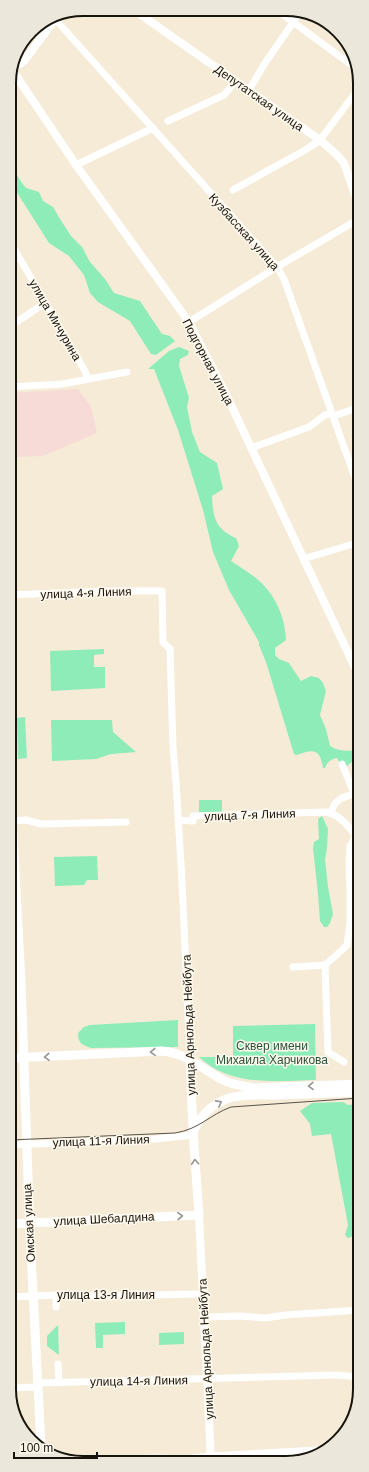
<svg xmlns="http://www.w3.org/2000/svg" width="369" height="1472" viewBox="0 0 369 1472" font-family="Helvetica,sans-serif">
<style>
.education{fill:#f6dbd7}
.green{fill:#8eecb9}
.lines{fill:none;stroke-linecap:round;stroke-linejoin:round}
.minor{stroke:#fff;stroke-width:7}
.tertiary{stroke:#fff;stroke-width:8}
.secondary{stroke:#fff;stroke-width:9}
.tram{stroke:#595449;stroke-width:1}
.oneway{stroke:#979592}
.labels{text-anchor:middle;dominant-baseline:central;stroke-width:3;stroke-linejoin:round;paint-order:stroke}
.street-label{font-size:12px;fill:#17140d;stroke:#fff9ed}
.park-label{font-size:12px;fill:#26523c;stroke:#fff9ed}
.rim{fill:none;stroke:#17140d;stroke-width:2}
</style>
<rect width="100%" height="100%" fill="#f5ebd7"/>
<polygon class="education" points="78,389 91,407 97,433 43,456 9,457 9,393"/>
<g class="green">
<path d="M 9,143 L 17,156 C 11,169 18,178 26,188 L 39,192 L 43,201 L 53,207 L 60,219 L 71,236 L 82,247 L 90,262 L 105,279 L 114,293 L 140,301 L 162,334 L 170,336 L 175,341 L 156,355 L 151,354 L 130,321 L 98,302 L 90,293 L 84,275 L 69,256 L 49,243 L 16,191 L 9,184 Z"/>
<path d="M 179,347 L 189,351 L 188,355 L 180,359 L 179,366 L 189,398 L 187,407 L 192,432 L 200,452 L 217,463 L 223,489 L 212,496 C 213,517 215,529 236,538 L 239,546 L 231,561 C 238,566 245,570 252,575 C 273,590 285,614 286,640 L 275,648 L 275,655 L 279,659 L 289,663 L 301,681 L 311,676 L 319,678 L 323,683 L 326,691 L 320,715 L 326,729 L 330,746 C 339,752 349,751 360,750 L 360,763 L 354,760 L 346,767 L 341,766 L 337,758 C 331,759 327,762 325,768 L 323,768 C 320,748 313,749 297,755 L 294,754 L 266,662 L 259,645 L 259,642 L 229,590 L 213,552 L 203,510 L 178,430 L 154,369 L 148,369 L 169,351 Z"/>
<polygon points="104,649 104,654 94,655 94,667 105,667 105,688 51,691 50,651"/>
<polygon points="25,717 27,758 18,759 17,718"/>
<polygon points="51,720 112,720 113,732 136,752 111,754 96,759 52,761"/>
<polygon points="199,800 222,800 222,813 199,814"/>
<polygon points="322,816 328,829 327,848 325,859 328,887 333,914 330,923 327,927 324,927 320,921 318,894 313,848 314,842 319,839 318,819"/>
<polygon points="97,856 98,880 87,880 84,885 55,886 54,857"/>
<path d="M 178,1020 L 178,1047 L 91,1048 C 82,1045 78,1043 78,1033 L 84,1027 L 90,1025 Z"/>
<path d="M 315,1024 L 316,1080 C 275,1081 231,1087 199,1057 L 233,1057 L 233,1026 Z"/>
<polygon points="343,1102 348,1105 360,1104 360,1234 348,1238 345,1235 348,1225 331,1134 312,1136 310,1124 300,1111 312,1103"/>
<polygon points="125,1322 125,1334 103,1335 103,1348 96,1348 95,1323"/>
<polygon points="58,1325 59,1355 47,1346 47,1336"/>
<polygon points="184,1332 184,1344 159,1345 159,1333"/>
</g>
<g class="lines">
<g class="minor">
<polyline points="278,11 357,69"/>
<polyline points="55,19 277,267 284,279 359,489"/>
<polyline points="249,90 265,63 301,11"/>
<polyline points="168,121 224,95 235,82"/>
<polyline points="76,165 153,128"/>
<polyline points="233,190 307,149 320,140 359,88"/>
<polyline points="9,240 85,371 88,379"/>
<polyline points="189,322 277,267 359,219"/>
<polyline points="9,327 45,303"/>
<polyline points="9,387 62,384 127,372"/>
<polyline points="251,448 309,427 325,415 329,414 334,416 359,407"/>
<polyline points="303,559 360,542"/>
<polyline points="9,595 105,591 162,591 163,642 170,649 173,748 176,782 182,881 190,1060"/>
<polyline points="342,764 360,808"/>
<path d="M 331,813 C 334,800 342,797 354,794"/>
<path d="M 178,820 L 193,821 L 193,816 L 326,812 C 342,815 350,829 360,841"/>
<polyline points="13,821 26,820 41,824 126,822"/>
<polyline points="325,965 328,1052 344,1062"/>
<polyline points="293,967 325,965 342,950 347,945 350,923 350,888 349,868 350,846 356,836"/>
<polyline points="10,1145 156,1139 193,1135"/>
<polyline points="56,1295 56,1307"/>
<polyline points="10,1297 56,1295 92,1296 203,1294"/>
<polyline points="204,1317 241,1316 265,1318 286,1315 360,1310"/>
<polyline points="58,1364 59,1382"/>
<polyline points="38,1383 336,1375 360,1377"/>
<polyline points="10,1388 38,1387"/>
<polyline points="68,1461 156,1458 184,1459 211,1456 318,1450"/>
</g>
<g class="tertiary">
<polyline points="134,10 320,140 336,154 344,163 359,206"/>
<polyline points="14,68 24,61 59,14"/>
<polyline points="13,71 76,165 189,322 223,388 360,678"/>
<polyline points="199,1215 211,1462"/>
</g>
<g class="secondary">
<polyline points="9,762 21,981 30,1234 41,1445"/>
<path d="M 10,1058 L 162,1051 C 186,1053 201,1068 221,1079 C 231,1085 243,1086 254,1088 L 360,1084"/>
<path d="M 194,1130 C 201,1115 212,1104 229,1098 C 243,1094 260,1095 274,1095 C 303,1094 331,1093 360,1092"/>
<polyline points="10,1224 199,1215 193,1131 190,1060"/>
</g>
<path class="tram" d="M 10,1140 L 175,1133 C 200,1129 209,1115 231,1107 L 360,1098"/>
</g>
<defs><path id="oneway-chevron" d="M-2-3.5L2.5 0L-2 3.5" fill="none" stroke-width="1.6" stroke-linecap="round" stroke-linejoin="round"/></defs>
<g class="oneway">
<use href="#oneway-chevron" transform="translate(153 1052) rotate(177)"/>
<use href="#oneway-chevron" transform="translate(47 1057) rotate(177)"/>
<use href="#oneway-chevron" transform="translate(311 1086) rotate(178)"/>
<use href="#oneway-chevron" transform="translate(219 1103) rotate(-29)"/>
<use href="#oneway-chevron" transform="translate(195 1162) rotate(-94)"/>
<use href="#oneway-chevron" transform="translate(180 1216) rotate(-3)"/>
</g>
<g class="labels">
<g class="street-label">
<text transform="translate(259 98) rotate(35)">Депутатская улица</text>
<text transform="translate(244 232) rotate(48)">Кузбасская улица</text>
<text transform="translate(55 320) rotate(60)">улица Мичурина</text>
<text transform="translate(208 362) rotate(62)">Подгорная улица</text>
<text transform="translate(86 593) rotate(-2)">улица 4-я Линия</text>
<text transform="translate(250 815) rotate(-2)">улица 7-я Линия</text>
<text transform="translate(189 1025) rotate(-92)">улица Арнольда Нейбута</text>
<text transform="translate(101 1141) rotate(-2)">улица 11-я Линия</text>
<text transform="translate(104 1219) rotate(-3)">улица Шебалдина</text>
<text transform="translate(29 1223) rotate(-93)">Омская улица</text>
<text x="106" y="1295">улица 13-я Линия</text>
<text transform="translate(206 1349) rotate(-93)">улица Арнольда Нейбута</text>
<text transform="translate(139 1381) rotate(-1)">улица 14-я Линия</text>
</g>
<g class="park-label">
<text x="272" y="1046">Сквер имени<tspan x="272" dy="14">Михаила Харчикова</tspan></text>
</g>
</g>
<path d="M0 0H369V1472H0ZM83 16H286A67 67 0 0 1 353 83V1389A67 67 0 0 1 286 1456H83A67 67 0 0 1 16 1389V83A67 67 0 0 1 83 16Z" fill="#ece7db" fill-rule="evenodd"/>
<path class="rim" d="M83 16H286A67 67 0 0 1 353 83V1389A67 67 0 0 1 286 1456H83A67 67 0 0 1 16 1389V83A67 67 0 0 1 83 16Z"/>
<path d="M14 1452v6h83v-6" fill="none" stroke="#17140d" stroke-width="2"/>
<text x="20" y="1452" font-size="12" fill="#17140d" stroke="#fff9ed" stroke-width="3" paint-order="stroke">100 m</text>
</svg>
